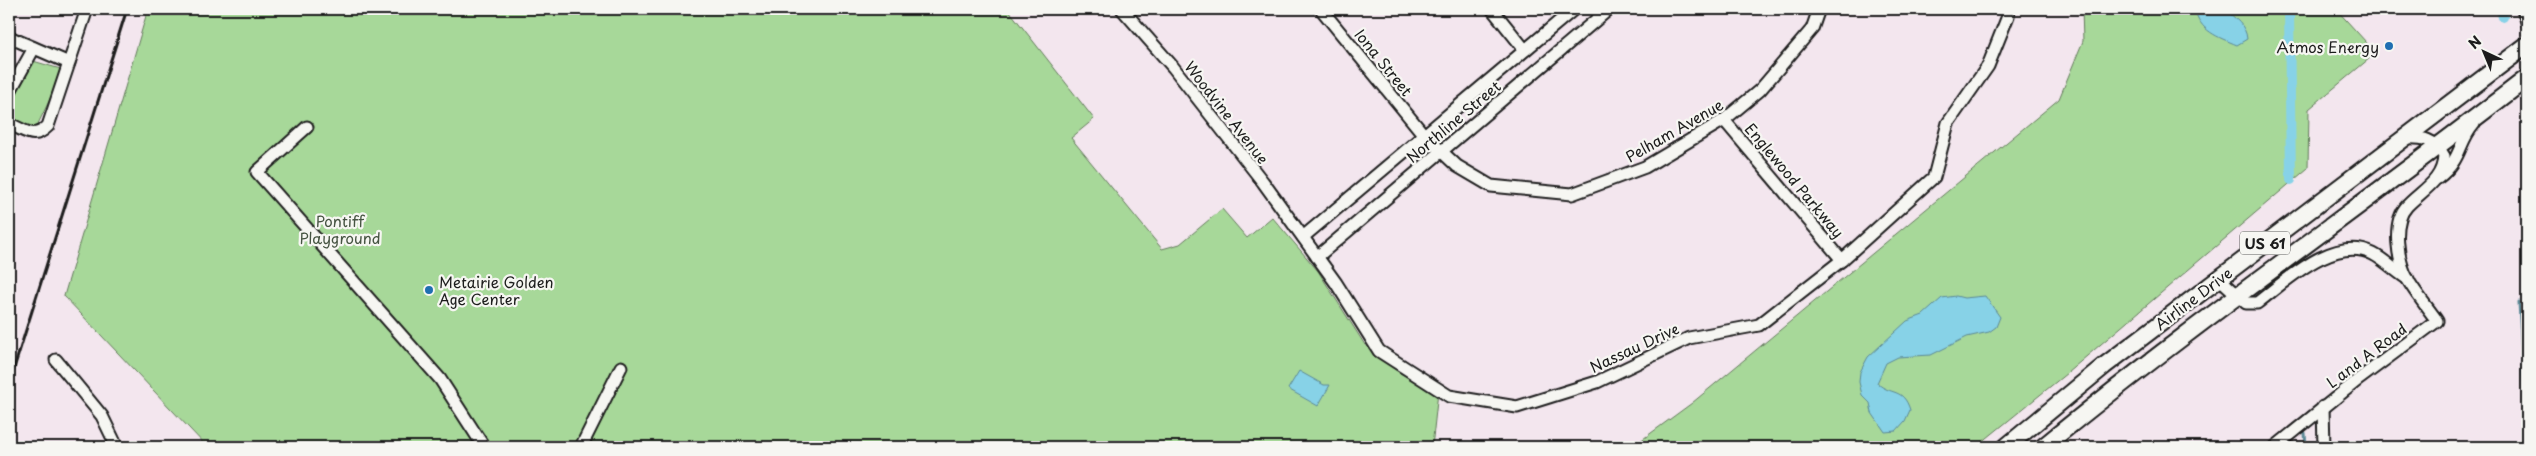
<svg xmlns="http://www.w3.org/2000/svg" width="2536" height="456" viewBox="0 0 2536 456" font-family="'Playpen Sans',sans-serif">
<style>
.green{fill:#a7d899;stroke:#627a5a}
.water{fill:#87d2e7;stroke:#5c8996}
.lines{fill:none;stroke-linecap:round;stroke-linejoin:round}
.stream{stroke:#5c8996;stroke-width:3}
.canal{stroke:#87d2e7;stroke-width:10}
.minor-casing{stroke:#1c1c1c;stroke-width:15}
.highway-casing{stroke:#1c1c1c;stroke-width:20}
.minor{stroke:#f6f6f2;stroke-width:11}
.highway{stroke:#f6f6f2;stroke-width:16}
.rail{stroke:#1c1c1c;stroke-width:3}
.poi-dot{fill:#1f6fb2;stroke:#f6f6f2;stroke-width:2}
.labels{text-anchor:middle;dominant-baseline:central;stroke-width:4.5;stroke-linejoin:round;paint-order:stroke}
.shield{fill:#f6f6f2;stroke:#5d5d5c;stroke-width:1}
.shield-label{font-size:14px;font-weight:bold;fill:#1c1c1c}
.poi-label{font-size:15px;fill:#1c1c1c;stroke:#f6f6f2;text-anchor:end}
.street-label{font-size:15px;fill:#1c1c1c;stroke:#f6f6f2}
.park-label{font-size:15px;fill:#465442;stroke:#f6f6f2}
</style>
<rect width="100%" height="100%" fill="#f3e6ee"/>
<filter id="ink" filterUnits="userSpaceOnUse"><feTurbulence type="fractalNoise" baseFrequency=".02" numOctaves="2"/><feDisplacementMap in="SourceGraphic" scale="10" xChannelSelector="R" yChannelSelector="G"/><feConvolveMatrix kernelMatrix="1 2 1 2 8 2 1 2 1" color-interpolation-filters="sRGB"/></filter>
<g filter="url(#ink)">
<g class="green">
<polygon points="148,9 1008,9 1094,119 1071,138 1162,249 1180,244 1222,209 1247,238 1272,217 1318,271 1365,345 1400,373 1438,392 1432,447 207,447 64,296"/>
<polygon points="2082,9 2336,9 2376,53 2309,109 2308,168 2067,373 1976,447 1632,447 1692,403 2059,99 2083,41"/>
<polygon points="33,61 64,70 36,128 19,124 9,117 9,106"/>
</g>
<g class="water">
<path d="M 2195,9 L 2225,9 C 2235,19 2246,25 2247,39 L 2237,45 C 2218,37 2199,31 2195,9 Z"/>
<path d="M 1956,296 L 1964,298 L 1985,296 L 2000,317 L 1996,327 L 1989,332 L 1967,337 L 1931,355 L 1898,357 L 1886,363 L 1877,383 C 1891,396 1903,387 1910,410 L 1905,421 L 1896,431 L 1885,432 L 1872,413 L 1870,403 L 1862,395 L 1859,382 L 1860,372 L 1868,357 L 1907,321 L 1923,315 L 1942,298 Z"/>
<polygon points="1299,371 1324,385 1330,385 1318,406 1288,389"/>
</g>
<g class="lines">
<g class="stream">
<polyline points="2519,302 2527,447"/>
<polyline points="2305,433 2306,447"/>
</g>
<g class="canal">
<polyline points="2289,9 2291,180"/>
<polyline points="2501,9 2503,17"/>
</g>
<g class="minor-casing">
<g id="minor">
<polyline points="1122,9 1173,67 1263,182 1336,283 1379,351 1449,396 1517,407 1597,382 1689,338 1759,325 1842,260 1934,177 1948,123 1988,66 2008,16 2007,9"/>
<polyline points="1321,9 1424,135 1457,166 1491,186 1572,194 1645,167 1724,120 1760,90 1812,29 1819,9"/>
<polyline points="1492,9 1525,50"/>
<polyline points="2523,9 2527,22"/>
<polyline points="9,37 69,63"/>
<polyline points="9,93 34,48"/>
<polyline points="1724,120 1842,260"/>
<path d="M 9,124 C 26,130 33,141 48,126 L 87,9"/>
<polyline points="307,127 257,172 440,379 484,447"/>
<path d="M 2438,178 C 2463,158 2457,144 2474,124"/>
<polyline points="1303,237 1574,9"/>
<polyline points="1317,257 1609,9"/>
<path d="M 2219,278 L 2246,303 L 2257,303 C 2286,281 2334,234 2373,254 C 2385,260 2396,272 2408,279"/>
<polyline points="56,360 102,416 117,447"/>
<polyline points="2323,407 2324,447"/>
<polyline points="581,447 621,367"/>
<path d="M 2275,447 L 2359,379 L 2437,321 C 2428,308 2416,294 2408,280 C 2398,262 2391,223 2407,206 C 2422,190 2443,181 2444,156 C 2435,139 2423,137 2405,138"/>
</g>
</g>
<g class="highway-casing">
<g id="highway">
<polyline points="2006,447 2104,366 2527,45"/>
<path d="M 2043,447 C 2200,318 2367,203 2527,78"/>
</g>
</g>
<use href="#minor" class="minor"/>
<use href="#highway" class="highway"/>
<polyline class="rail" points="9,384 127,9"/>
</g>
</g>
<g class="poi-dot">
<circle cx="2389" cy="46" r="5"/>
<circle cx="429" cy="290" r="5"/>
</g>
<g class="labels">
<rect class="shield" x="2240" y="231.5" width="50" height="23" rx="4"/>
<g class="shield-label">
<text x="2265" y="243">US 61</text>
</g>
<g class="poi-label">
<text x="2379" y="46">Atmos Energy</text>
<text x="439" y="281" text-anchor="start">Metairie Golden<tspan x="439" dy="17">Age Center</tspan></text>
</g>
<g class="street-label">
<text transform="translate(1384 62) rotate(51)">Iona Street</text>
<text transform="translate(1227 112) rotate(52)">Woodvine Avenue</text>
<text transform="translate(1453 121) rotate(-40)">Northline Street</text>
<text transform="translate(1674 130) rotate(-30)">Pelham Avenue</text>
<text transform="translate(1795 180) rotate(50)">Englewood Parkway</text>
<text transform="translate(2193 298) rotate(-37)">Airline Drive</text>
<text transform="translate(1634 347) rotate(-25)">Nassau Drive</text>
<text transform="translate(2366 355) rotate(-37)">L and A Road</text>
</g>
<g class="park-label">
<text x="340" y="220">Pontiff<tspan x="340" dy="17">Playground</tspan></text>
</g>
</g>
<rect width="2536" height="456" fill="none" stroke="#f6f6f2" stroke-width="30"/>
<rect x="15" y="15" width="2506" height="426" fill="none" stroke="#1c1c1c" stroke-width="2" filter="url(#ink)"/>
<g transform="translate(2484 52) rotate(316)" stroke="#f6f6f2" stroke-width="4" paint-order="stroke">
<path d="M0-4L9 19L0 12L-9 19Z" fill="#1c1c1c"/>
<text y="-8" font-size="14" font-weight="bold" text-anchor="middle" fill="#1c1c1c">N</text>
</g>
</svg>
